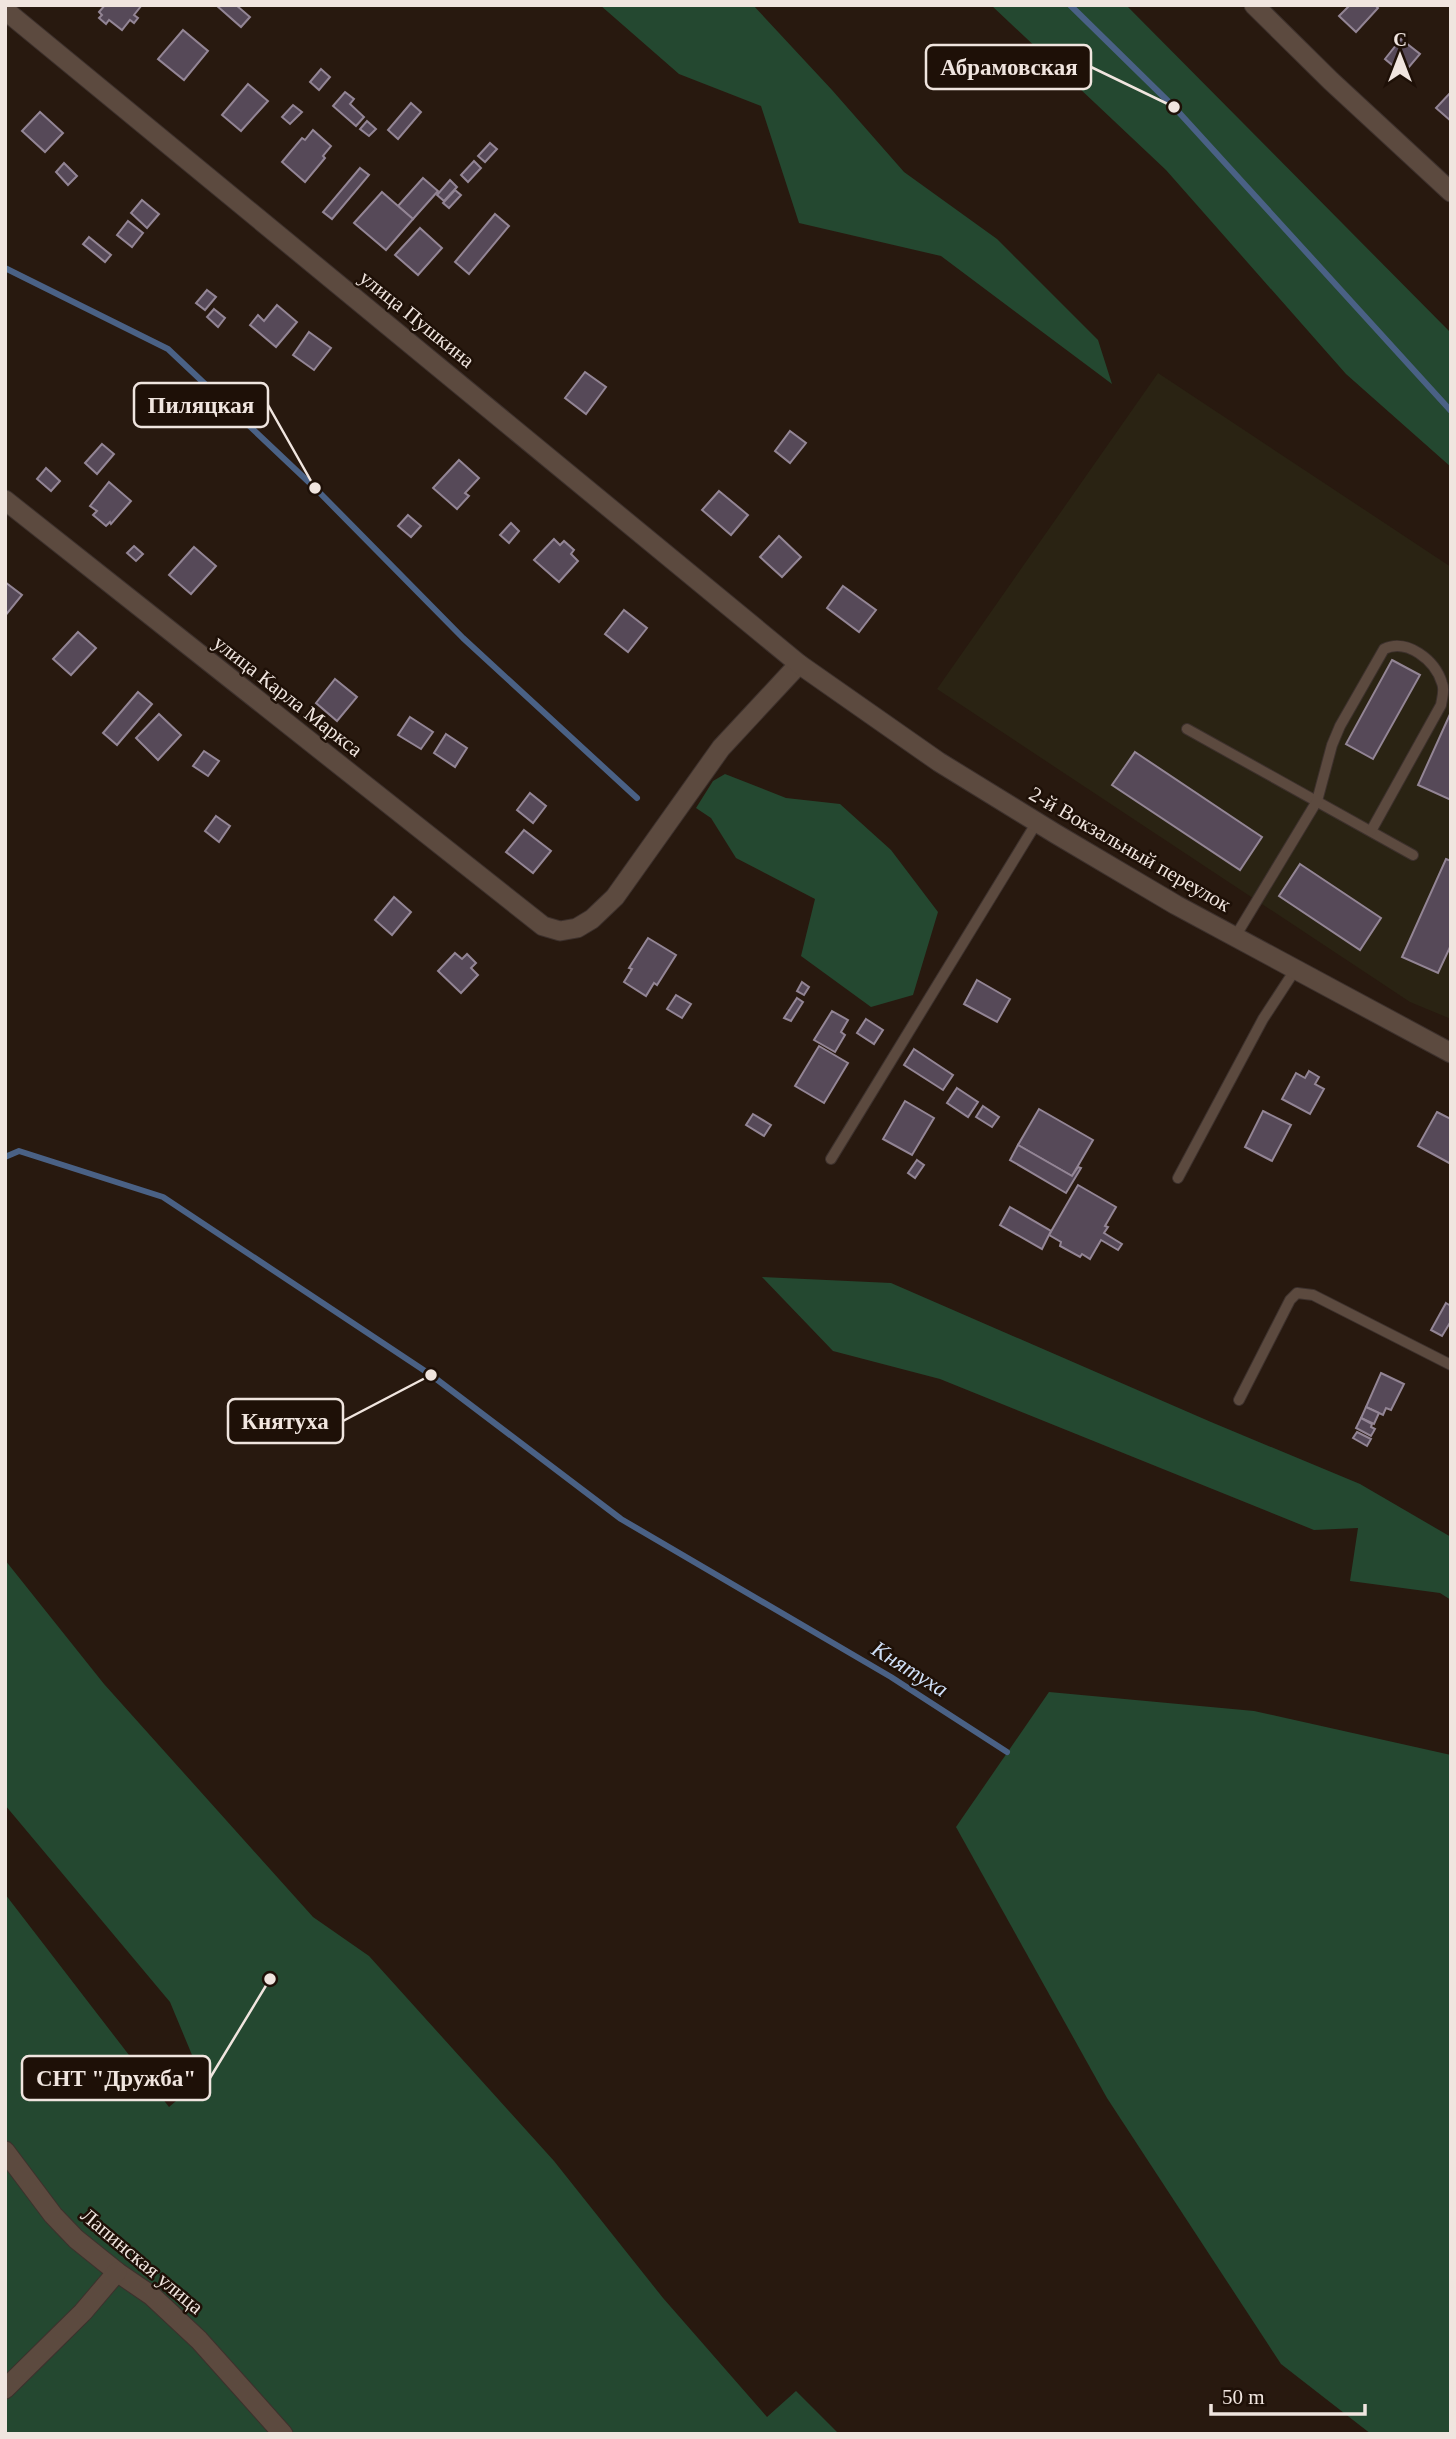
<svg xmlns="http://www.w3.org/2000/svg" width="1456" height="2439" viewBox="0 0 1456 2439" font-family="'Times New Roman',serif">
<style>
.industrial{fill:#2a2313}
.green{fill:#244830}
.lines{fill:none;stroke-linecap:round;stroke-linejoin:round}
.stream{stroke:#4a6185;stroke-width:6}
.building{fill:#564958;stroke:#938595;stroke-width:2}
.service-casing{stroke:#3d312d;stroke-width:12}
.minor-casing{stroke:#3d312d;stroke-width:21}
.tertiary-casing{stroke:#3d312d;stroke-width:21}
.service{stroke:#5c4a3f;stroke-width:10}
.minor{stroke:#5c4a3f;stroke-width:19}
.tertiary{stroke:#5c4a3f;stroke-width:19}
.labels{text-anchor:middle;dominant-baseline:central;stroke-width:5;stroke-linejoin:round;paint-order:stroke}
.street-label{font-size:21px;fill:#f0e5df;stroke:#1e1007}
.water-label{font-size:23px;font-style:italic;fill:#cfdff7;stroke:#1e1007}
.leader{fill:none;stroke:#f0e5df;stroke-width:2.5}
.callout-dot{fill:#f0e5df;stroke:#1e1007;stroke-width:2.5}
.callout{fill:#1e1007;stroke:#f0e5df;stroke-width:2.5}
.callout-label{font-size:23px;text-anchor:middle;font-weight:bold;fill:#f0e5df}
</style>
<rect width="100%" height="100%" fill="#28190f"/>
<polygon class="industrial" points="1158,373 1451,567 1451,1019 1410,1002 937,689"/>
<g class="green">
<polygon points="600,5 753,5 832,90 904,172 997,239 1098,340 1112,384 941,256 799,223 761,106 679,74"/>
<polygon points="991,5 1126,5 1451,333 1451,467 1346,374 1166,170"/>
<polygon points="725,774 786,798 840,804 891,850 938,912 913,995 871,1007 801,956 815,899 736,858 711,818 696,808 713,781"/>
<polygon points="762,1277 891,1283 1211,1422 1360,1484 1451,1537 1451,1600 1440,1593 1350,1581 1358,1528 1314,1530 940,1379 833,1351"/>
<polygon points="5,1560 104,1684 313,1917 369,1956 554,2161 663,2298 767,2417 796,2391 839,2434 5,2434 5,1894 169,2107 202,2079 170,2002 5,1805"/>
<polygon points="1049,1692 1254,1711 1451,1755 1451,2434 1371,2434 1281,2364 1107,2098 956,1827"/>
</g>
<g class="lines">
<g class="stream">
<polyline points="1070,5 1174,107 1451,411"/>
<polyline points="5,268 168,349 315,488 463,638 637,798"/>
<polyline points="5,1157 19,1151 163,1197 431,1375 621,1519 891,1677 1007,1752"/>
</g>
</g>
<g class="building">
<polygon points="105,5 140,5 141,6 134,15 138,18 134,23 130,20 122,30 109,20 106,24 99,18 102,15 99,12"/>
<polygon points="216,5 236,5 250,17 241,27"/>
<polygon points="1350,5 1375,5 1378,8 1356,32 1339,16"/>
<polygon points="183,30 208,51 184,80 158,59"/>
<polygon points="1401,39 1420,54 1403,74 1385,59"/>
<polygon points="321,69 330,77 319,90 310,82"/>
<polygon points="248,84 268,101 241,131 222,115"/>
<polygon points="345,92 354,99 350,104 364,117 356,126 333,106"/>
<polygon points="1451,92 1451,121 1436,108"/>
<polygon points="411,103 421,112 398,139 388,130"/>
<polygon points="293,105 302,112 290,124 282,117"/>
<polygon points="40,112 63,133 45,152 22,131"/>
<polygon points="367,121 376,129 369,136 360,129"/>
<polygon points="313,130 331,146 323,156 325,158 305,182 282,162 302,138 305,140"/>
<polygon points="490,143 497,149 485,162 478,156"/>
<polygon points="474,161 481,168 468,182 461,175"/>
<polygon points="64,163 77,176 68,185 56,172"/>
<polygon points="360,168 369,175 332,219 323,212"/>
<polygon points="423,178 438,191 413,219 398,206"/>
<polygon points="450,180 457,187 444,201 437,195"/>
<polygon points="455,190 461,195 449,208 443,203"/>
<polygon points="382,192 413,219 386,250 354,223"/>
<polygon points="142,200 159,214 147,228 131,213"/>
<polygon points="495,214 509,226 469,274 455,262"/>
<polygon points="128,221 143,233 132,247 117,235"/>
<polygon points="420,228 442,248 418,275 395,255"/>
<polygon points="89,237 111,255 105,262 83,244"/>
<polygon points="207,290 216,297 205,310 196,303"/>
<polygon points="277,305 297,322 276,347 250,325 258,315 264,321"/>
<polygon points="214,309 225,318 218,327 207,317"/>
<polygon points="309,332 331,348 314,370 293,355"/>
<polygon points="585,372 606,387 586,414 565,398"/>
<polygon points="790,431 806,443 790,463 775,451"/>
<polygon points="102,444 114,454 97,474 85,463"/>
<polygon points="459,460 479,478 465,493 469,496 457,509 433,488"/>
<polygon points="46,468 60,481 51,491 37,479"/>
<polygon points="109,482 131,501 111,524 110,522 106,526 93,515 97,511 90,506"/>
<polygon points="719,491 748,515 731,535 702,510"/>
<polygon points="408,515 421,526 411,537 398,526"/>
<polygon points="511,523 519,531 509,543 500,535"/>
<polygon points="779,536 801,557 782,577 760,557"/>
<polygon points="554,539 560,545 564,541 574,550 571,554 578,561 559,582 534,560"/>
<polygon points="134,546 143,554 136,561 127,553"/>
<polygon points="194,547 216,566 191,594 169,575"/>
<polygon points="5,582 22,595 5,616"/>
<polygon points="843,586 876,610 859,632 827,608"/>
<polygon points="624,610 647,628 628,652 605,634"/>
<polygon points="78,632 96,648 71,675 53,659"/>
<polygon points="1392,660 1420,675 1373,759 1346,744"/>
<polygon points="335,679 357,697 337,721 316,703"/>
<polygon points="138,692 152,704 117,745 103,733"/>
<polygon points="1451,712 1451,800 1418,785"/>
<polygon points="159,714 181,735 158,760 136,738"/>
<polygon points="410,717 433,732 421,749 398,735"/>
<polygon points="446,734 467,748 455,767 434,753"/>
<polygon points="204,751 219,761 208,776 193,766"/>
<polygon points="1135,752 1262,837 1240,870 1112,785"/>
<polygon points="530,793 546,806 533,823 517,810"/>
<polygon points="216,816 230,826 219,842 205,831"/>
<polygon points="524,830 551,851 533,873 506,852"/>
<polygon points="1446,859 1451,861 1451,945 1438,973 1402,957"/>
<polygon points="1300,864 1381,918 1360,950 1279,896"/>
<polygon points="394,897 411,912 392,935 375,920"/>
<polygon points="648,938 676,955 657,985 654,983 646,996 624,982 632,969 629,968"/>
<polygon points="455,953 462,959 467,954 476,963 471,968 478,975 461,993 438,971"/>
<polygon points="977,980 1010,999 997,1022 964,1004"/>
<polygon points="802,982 809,987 804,995 797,991"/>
<polygon points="676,995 691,1004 682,1018 667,1009"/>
<polygon points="797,998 803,1002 791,1021 784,1018"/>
<polygon points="832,1011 848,1020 841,1032 845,1035 835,1052 814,1040"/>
<polygon points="866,1019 883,1030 874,1044 857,1033"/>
<polygon points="819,1046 848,1063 824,1103 795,1086"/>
<polygon points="914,1049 953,1075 943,1090 904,1065"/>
<polygon points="1309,1071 1319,1077 1315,1084 1324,1089 1310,1114 1282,1099 1296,1073 1305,1078"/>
<polygon points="957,1088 978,1102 968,1117 947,1103"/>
<polygon points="905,1101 934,1118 912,1155 883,1139"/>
<polygon points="983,1106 999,1117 992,1127 976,1117"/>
<polygon points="1039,1109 1093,1140 1072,1176 1018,1145"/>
<polygon points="1263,1111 1291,1125 1272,1161 1245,1147"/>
<polygon points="1437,1112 1451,1119 1451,1164 1418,1146"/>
<polygon points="753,1114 771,1125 764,1136 746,1125"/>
<polygon points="1018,1145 1072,1176 1078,1167 1081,1168 1066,1193 1010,1160"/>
<polygon points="917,1160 924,1165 915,1178 908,1173"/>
<polygon points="1078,1185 1116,1207 1105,1226 1108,1227 1104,1233 1122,1244 1118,1250 1101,1240 1090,1259 1082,1254 1080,1257 1060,1246 1061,1242 1049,1235"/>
<polygon points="1010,1207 1051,1231 1042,1249 1000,1225"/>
<polygon points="1446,1303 1451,1306 1451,1321 1442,1336 1431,1330"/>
<polygon points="1381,1373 1404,1384 1391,1410 1386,1408 1383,1415 1366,1407"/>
<polygon points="1366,1407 1379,1413 1374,1424 1361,1418"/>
<polygon points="1361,1418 1372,1424 1371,1427 1375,1429 1371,1436 1356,1428"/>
<polygon points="1357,1432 1371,1439 1367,1446 1353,1438"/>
</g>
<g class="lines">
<g class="service-casing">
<g id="service">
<polyline points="1187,729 1413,855"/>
<path d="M 1235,937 L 1317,801 L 1332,745 L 1340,726 L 1384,649 C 1407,638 1435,660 1442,683 C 1445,690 1442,698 1441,705 L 1371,831"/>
<polyline points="831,1159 1037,822"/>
<polyline points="1178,1178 1263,1019 1295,970"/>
<polyline points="1239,1400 1290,1300 1297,1293 1313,1295 1451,1365"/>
</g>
</g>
<g class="minor-casing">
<g id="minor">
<polyline points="1254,5 1331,81 1451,192"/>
<polyline points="5,500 543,926 560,931 577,928 592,919 615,897 721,748 799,664"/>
<polyline points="5,2151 53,2215 76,2239 117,2272 152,2296 199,2340 283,2434"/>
<polyline points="5,2389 83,2312 117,2272"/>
</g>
</g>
<g class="tertiary-casing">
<polyline id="tertiary" points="5,10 799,664 939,762 1056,834 1176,905 1451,1053"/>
</g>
<use href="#service" class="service"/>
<use href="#minor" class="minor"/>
<use href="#tertiary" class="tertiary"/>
</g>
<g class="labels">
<g class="street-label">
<text transform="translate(417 319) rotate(39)">улица Пушкина</text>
<text transform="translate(288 696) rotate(38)">улица Карла Маркса</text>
<text transform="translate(1130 849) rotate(30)">2-й Вокзальный переулок</text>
<text transform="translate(142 2261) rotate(40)">Лапинская улица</text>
</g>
<g class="water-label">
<text transform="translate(910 1669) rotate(32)">Княтуха</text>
</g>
</g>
<path class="leader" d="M1174 107L1091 67M315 488L268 405M431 1375L343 1421M270 1979L210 2078"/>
<g class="callout-dot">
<circle cx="1174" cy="107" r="7"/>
<circle cx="315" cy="488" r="7"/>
<circle cx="431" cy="1375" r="7"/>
<circle cx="270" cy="1979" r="7"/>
</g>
<g class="callout">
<rect x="926" y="45" width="165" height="44" rx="7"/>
<rect x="134" y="383" width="134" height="44" rx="7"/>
<rect x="228" y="1399" width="115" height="44" rx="7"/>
<rect x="22" y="2056" width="188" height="44" rx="7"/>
</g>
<g class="callout-label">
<text x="1009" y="75">Абрамовская</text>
<text x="201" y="413">Пиляцкая</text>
<text x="285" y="1429">Княтуха</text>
<text x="116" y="2086">СНТ "Дружба"</text>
</g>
<rect width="1456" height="2439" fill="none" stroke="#f0e5df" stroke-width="14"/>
<g transform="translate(1400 56)" stroke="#1e1007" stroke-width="5" paint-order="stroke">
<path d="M0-5L12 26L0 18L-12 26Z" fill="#f0e5df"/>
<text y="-10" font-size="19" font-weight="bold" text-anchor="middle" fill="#f0e5df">С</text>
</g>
<path d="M1211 2404v10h154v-10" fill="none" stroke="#f0e5df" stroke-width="3.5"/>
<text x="1222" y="2404" font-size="21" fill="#f0e5df" stroke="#1e1007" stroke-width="5" paint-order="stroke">50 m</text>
</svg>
